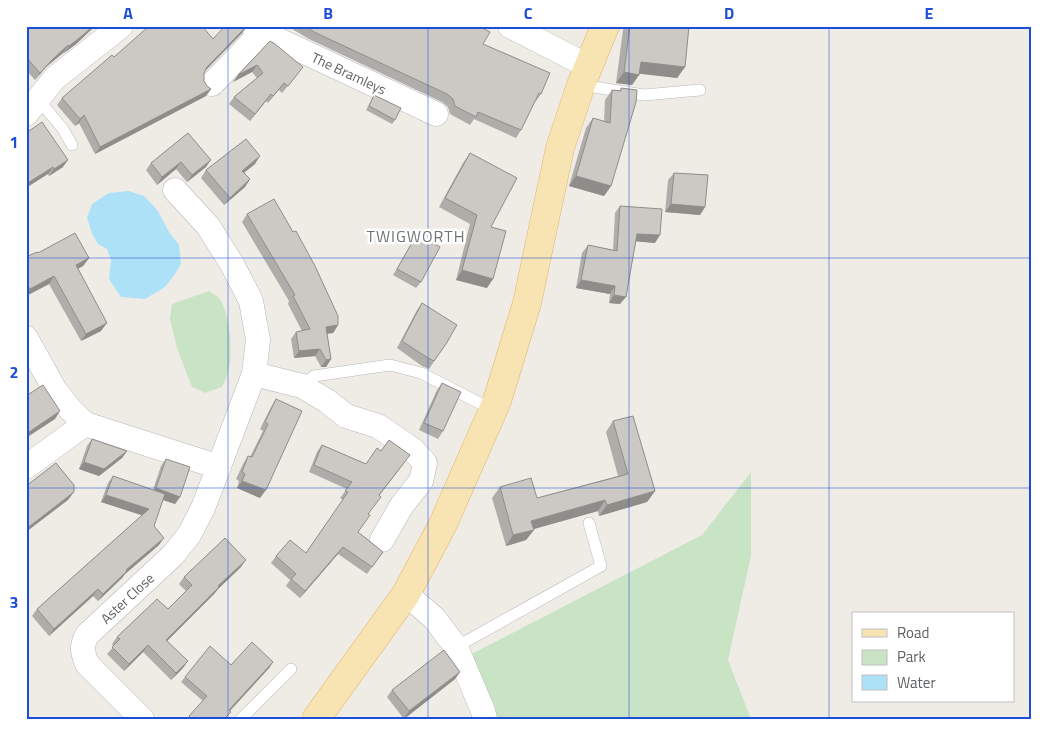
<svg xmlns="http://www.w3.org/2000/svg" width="1057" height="745" viewBox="0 0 1057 745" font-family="'Titillium Web',sans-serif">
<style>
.green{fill:#c9e4c5}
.water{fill:#ade1f7}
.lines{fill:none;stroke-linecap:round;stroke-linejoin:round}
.service-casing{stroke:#b6b9bb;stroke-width:12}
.minor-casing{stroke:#b6b9bb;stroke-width:25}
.primary-casing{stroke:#e5b269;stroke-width:29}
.service{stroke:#fff;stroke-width:11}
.minor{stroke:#fff;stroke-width:24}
.primary{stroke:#f8e3b2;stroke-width:28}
.wall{fill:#afada9}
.shaded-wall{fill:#8f8d8a}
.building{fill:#ccc9c5;stroke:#8f8d8a}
.grid{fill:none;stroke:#1d4ed8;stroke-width:1;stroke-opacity:0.55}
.labels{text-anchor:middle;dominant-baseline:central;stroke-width:5;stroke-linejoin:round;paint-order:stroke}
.street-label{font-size:14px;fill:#5e6265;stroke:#fff}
.quarter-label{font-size:16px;letter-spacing:1px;fill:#6f7477;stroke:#fff}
.neatline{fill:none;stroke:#1d4ed8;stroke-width:2}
.grid-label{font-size:16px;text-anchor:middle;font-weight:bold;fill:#1d4ed8}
</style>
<rect width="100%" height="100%" fill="#efece6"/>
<g class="green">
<path d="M 209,291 C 212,293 216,295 219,298 C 230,313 233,350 229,368 C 228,374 225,381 222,387 L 205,393 L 192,387 L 177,348 L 170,319 L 172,304 Z"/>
<polygon points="751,472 751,556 728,660 751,719 485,719 462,659 702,535"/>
</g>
<polygon class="water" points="129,191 144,196 158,211 169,232 179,245 181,264 175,274 165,287 145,299 121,297 109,279 111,260 107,249 98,244 92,233 87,218 92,204 109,193"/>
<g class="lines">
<g class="service-casing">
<g id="service">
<polyline points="581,85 644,95 700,90"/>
<polyline points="38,99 63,129 72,145"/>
<polyline points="300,386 314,376 390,365 421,373 493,410"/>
<polyline points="456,647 601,566 589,523"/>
<polyline points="241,719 291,669"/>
</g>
</g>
<g class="minor-casing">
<g id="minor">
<polyline points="253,26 262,32 436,114"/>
<polyline points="510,26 588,66"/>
<polyline points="212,84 262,32"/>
<polyline points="26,114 55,78 121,26"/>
<polyline points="26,338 55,390 70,409 85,424 219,467"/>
<polyline points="254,374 302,386 327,401 346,416 378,426 413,450 425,463 421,481 402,505 382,540"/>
<polyline points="26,467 85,424"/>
<polyline points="406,594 434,618 456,647 483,711 485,719"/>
<path d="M 142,719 L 87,664 C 82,651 81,647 87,635 L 173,555 L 189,535 L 203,508 L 254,374 L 258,340 L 251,301 L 232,264 L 208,226 L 175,190"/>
</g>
</g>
<g class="primary-casing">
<polyline id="primary" points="316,719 406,594 443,524 497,401 527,303 560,148 581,85 605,26"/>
</g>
<use href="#service" class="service"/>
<use href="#minor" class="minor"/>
<use href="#primary" class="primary"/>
</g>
<g class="wall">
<polygon points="26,26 97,26 95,28 94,27 76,44 64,53 63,53 46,67 35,80 26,70"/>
<polygon points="247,26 242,33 204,72 204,81 207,86 211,89 206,96 95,154 79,123 75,126 57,105 62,98 114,57 213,39"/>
<polygon points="287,26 478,26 483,44 541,94 536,101 535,101 521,130 516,138 474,119 470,125 450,114 448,107 442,102 309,39"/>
<polygon points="625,26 689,26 685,67 677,78 640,73 632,85 616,83 623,30"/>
<polygon points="270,41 298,74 282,93 279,90 268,103 266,101 250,121 229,104 234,97 257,78 252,72 233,82"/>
<polygon points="621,88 611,186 604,196 569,186 586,128 593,118 604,122 605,100 612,90 620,90"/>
<polygon points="374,95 395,120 392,124 366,110"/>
<polygon points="26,133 63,167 49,176"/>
<polygon points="188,133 206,167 187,182 176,169 157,185 146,170 151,163"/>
<polygon points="470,153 491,227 487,288 456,280 470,224 439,207 463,163"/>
<polygon points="255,164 244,173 250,179 245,187 224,205 201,178 206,170"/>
<polygon points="674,173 705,207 700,215 665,212 668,180"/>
<polygon points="620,206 655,243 636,241 620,304 609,303 610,294 576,288 582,253 588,245 613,250 615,213"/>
<polygon points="247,214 338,325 333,333 327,334 331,359 326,367 321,367 315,356 294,358 291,339 296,332 302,331 288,304 289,301 242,222"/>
<polygon points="417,234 421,282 416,288 393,275"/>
<polygon points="38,253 89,258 83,266 78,269 101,331 81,341 49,284 26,296 26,257"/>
<polygon points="422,303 446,344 429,369 422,366 397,348 417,310"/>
<polygon points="442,383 443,431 438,439 419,430 437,390"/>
<polygon points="276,399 260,498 237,488 239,481 236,479 243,464 248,456 250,457 263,431 260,429 271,407"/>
<polygon points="613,421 655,491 647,502 599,516 598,511 534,529 526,540 506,546 492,498 500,487 537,498 618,476 606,432"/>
<polygon points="92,439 127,451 122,458 99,476 79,469 87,446"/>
<polygon points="322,445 366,464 381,451 405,462 379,496 358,532 383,552 367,574 338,554 300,598 286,586 290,580 271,563 276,556 306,553 343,500 340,498 347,489 309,472 317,452"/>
<polygon points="166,459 180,497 175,504 163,500 154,526 159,545 125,574 122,578 98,601 93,596 49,636 32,616 37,609 142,515 101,502 108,483 113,476 153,490 161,466"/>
<polygon points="241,567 218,589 214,594 167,641 183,668 171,680 143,652 124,671 107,654 114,646 112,644 117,637 168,609 186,591 179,584 184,577"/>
<polygon points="231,665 270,667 230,711 231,712 225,719 188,719 203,701 181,682 185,677"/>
<polygon points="460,672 455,679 404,719 387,697 392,690"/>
</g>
<g class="shaded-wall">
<polygon points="93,26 95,26 76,44 64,53 69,46"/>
<polygon points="247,26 242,33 202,74 207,67"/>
<polygon points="68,45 63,53 46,67 35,80 40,73 52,60"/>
<polygon points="641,62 685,67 677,78 633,73"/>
<polygon points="257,65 252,72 233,82 238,75"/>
<polygon points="624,72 639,75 632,85 616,83"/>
<polygon points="211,89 206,96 95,154 100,147"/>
<polygon points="271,94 266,101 250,121 255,114"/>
<polygon points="84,115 79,123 75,126 80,119"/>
<polygon points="260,156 255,164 237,178 242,171"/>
<polygon points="68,160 63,167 49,176 54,169"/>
<polygon points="211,160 206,167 187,182 192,175"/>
<polygon points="181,162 176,169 157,185 162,177"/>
<polygon points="53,167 48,174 26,188 26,184"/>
<polygon points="576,176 611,186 604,196 569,186"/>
<polygon points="250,179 245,187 224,205 230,198"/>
<polygon points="671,204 705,207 700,215 665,212"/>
<polygon points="637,234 660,235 655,243 632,241"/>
<polygon points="89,258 83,266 71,272 76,265"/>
<polygon points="462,270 493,279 487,288 456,280"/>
<polygon points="54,276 49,284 26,296 26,294 30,289"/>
<polygon points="581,280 615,286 610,294 576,288"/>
<polygon points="614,295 626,297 620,304 609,303"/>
<polygon points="107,323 101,331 81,341 86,334"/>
<polygon points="338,325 333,333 321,334 326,327"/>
<polygon points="320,349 315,356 294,358 299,351"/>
<polygon points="331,359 326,367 321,367 326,360"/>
<polygon points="60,411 55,419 26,438 26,434"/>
<polygon points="127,451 122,458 99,476 79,469 84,462"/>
<polygon points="242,481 266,490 260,498 237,488"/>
<polygon points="156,488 180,497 175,504 151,496"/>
<polygon points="655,491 647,502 599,516 607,505"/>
<polygon points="74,492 68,500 26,532 26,529"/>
<polygon points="106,495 149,509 144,516 101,502"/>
<polygon points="605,500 598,511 523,532 531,521"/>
<polygon points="534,530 526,540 506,546 513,535"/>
<polygon points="164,538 159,545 125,574 122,578 98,601 103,594 126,570"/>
<polygon points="343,547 338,554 300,598 305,591"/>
<polygon points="246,560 241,567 218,589 214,594 161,647 166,640 218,586"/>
<polygon points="98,589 93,596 49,636 54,629"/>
<polygon points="148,645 143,652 124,671 129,664"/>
<polygon points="188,661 183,668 171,680 176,673"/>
<polygon points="273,662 270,667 226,715 229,710"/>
<polygon points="460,672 455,679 404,719 409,711"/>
</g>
<g class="building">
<polygon points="26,26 93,26 82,36 69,46 68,45 52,60 40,73 26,57"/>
<polygon points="149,26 202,26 213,39 225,26 247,26 207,67 204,73 204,81 207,86 211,89 100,147 84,115 80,119 62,98 112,55 114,57"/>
<polygon points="305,26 478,26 490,32 483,44 550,73 541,94 539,93 521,130 478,112 476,117 455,106 453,99 447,94 314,32"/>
<polygon points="630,26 689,26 685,67 641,62 639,75 624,72"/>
<polygon points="270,41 275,44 303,67 288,86 284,83 273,96 271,94 255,114 234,97 263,73 257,65 238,75"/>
<polygon points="621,88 637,90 636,102 611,186 576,176 593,118 610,123 612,90 621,91"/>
<polygon points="374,95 401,108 395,120 369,106"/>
<polygon points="42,122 68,160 54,169 53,167 26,184 26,133"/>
<polygon points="188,133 211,160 192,175 181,162 162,177 151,163"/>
<polygon points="246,139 260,156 242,171 250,179 230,198 206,170"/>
<polygon points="470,153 517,178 491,227 506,231 493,279 462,270 477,215 445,198"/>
<polygon points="674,173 708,175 705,207 671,204"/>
<polygon points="274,199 293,232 296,231 315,266 338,316 338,325 326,327 331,359 326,360 320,349 299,351 296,332 310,329 293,296 295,295 247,214"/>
<polygon points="620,206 662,209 660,235 637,234 626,297 614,295 615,286 581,280 588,245 617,251"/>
<polygon points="75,233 89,258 76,265 107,323 86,334 54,276 30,289 26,284 26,257 37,252 38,253"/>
<polygon points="417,234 440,247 421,282 397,269"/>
<polygon points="422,303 457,325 446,344 434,361 428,358 402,341"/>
<polygon points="442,383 461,392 443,431 424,423"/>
<polygon points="43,385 60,411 26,434 26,396"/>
<polygon points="276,399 302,411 266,490 242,481 245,474 242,472 248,456 252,457 268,424 265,422"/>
<polygon points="633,416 655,491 607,505 605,500 531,521 534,530 513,535 500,487 531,478 537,498 628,474 613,421"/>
<polygon points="92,439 127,451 104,469 84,462"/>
<polygon points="389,440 410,455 379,495 381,497 368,514 370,515 358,532 383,552 372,567 343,547 305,591 291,579 296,574 276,556 290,540 306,553 348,492 345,491 352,482 314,465 322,445 366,464 377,448 381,451"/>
<polygon points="166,459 190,467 180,497 156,488"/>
<polygon points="56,463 74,485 74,492 26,529 26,486"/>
<polygon points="113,476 165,494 154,526 164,538 126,570 127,571 103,594 98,589 54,629 37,609 149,509 106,495"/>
<polygon points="225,538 246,560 218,586 219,587 166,640 188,661 176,673 148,645 129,664 112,647 120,639 117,637 157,599 168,609 192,585 184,577"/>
<polygon points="252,642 273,662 229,710 231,712 224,719 192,719 189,716 207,696 185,677 210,646 231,665"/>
<polygon points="444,650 460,672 409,711 392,690"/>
</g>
<path class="grid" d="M 228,26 L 228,719M 428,26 L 428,719M 629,26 L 629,719M 829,26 L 829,719M 26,258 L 1031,258M 26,488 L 1031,488"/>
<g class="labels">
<g class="street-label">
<text transform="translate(349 73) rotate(25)">The Bramleys</text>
<text transform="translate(127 598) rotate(-43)">Aster Close</text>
</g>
<g class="quarter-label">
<text x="416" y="236">TWIGWORTH</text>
</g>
</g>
<rect width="1057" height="745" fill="none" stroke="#ffffff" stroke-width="55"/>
<rect x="852" y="612" width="162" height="90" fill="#ffffff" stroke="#bfc0c1"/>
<rect x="862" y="629" width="25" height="8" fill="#f8e3b2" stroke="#bfc0c1"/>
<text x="897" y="638" font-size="15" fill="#5e6265">Road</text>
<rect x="862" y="650" width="25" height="15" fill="#c9e4c5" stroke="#bfc0c1"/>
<text x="897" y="662" font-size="15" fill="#5e6265">Park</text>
<rect x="862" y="675" width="25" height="15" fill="#ade1f7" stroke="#bfc0c1"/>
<text x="897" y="688" font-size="15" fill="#5e6265">Water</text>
<rect x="28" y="28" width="1002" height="690" class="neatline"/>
<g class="grid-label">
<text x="128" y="19">A</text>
<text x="328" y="19">B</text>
<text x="528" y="19">C</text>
<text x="729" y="19">D</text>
<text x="929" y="19">E</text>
<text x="14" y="148">1</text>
<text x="14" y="378">2</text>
<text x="14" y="608">3</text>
</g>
</svg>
